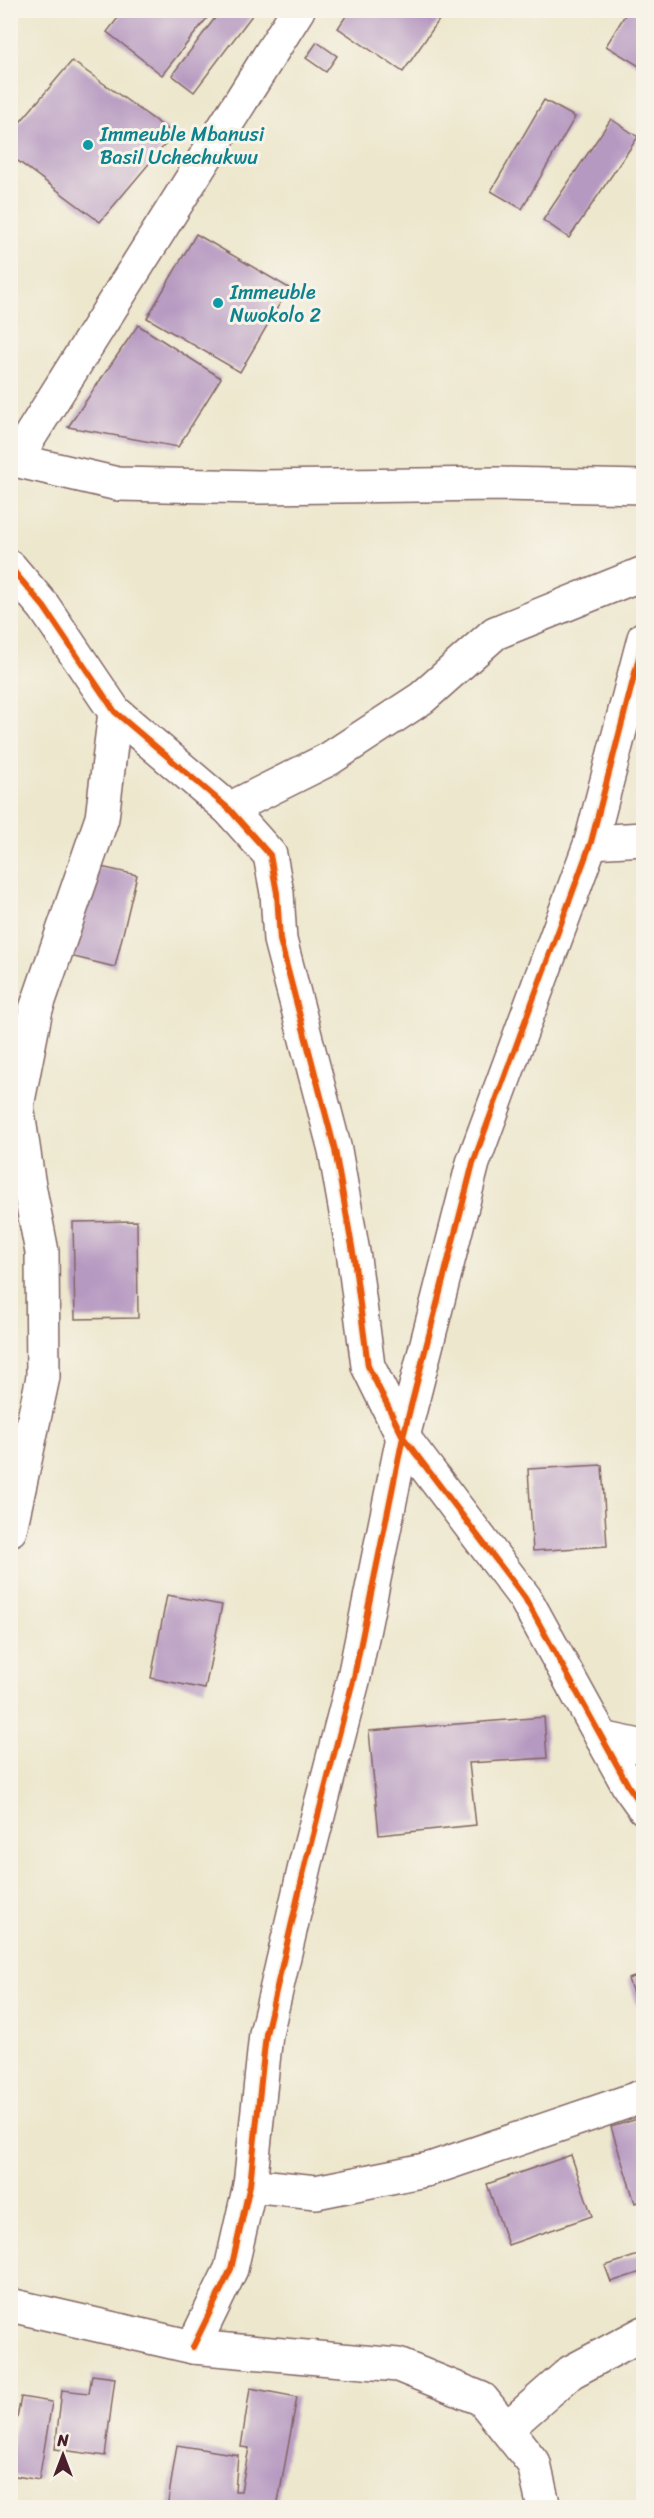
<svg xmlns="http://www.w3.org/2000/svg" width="654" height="2518" viewBox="0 0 654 2518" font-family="Sriracha,sans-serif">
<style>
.building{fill:#b699c1}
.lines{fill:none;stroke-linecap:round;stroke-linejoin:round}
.minor-casing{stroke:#836564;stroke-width:36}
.minor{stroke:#fff;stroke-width:33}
.cycleway-casing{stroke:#f7f3e8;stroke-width:10}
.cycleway{stroke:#e8590c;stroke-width:6}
.culture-dot{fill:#0f9aa8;stroke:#f7f3e8;stroke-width:2}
.labels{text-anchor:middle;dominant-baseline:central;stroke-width:6;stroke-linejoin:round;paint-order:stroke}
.culture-label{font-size:20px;fill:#0d838f;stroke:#f7f3e8;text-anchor:start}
</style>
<rect width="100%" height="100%" fill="#f7f3e8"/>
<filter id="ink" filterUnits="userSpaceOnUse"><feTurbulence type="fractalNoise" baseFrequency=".0167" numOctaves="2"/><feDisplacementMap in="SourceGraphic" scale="12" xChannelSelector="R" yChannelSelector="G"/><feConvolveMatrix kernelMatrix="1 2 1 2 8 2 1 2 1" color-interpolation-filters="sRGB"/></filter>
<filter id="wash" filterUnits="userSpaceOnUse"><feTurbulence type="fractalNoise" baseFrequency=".008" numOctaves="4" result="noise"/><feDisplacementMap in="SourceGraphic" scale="24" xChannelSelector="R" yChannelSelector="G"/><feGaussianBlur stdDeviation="1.35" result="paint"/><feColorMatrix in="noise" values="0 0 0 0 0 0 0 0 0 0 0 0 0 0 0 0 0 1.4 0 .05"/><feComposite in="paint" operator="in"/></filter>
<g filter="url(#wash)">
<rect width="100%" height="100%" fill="#ede7cd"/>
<g id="blocks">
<g class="building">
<polygon points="124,10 197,10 207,18 162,75 107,32"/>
<polygon points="221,10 256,10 194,92 172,75"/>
<polygon points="350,10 446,10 403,72 338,28"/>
<polygon points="628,10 644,10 644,69 606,46"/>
<polygon points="317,42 337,56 326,72 306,58"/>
<polygon points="72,61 174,134 100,222 10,155 10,134"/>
<polygon points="544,100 575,117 522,209 491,191"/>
<polygon points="611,119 638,137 569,238 543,220"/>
<polygon points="196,234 289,288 240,372 147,318"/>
<polygon points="138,325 221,378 178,447 68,427"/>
<polygon points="92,865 137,875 115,967 70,956"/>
<polygon points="137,1221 138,1318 75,1319 73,1222"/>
<polygon points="602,1465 607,1546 533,1551 528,1469"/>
<polygon points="167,1595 222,1605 205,1689 151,1678"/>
<polygon points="544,1717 547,1758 469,1763 476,1825 379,1835 369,1731"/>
<polygon points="644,1974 644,2022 643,2022 628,1979"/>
<polygon points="644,2117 644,2200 635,2203 611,2127"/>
<polygon points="571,2155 592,2216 508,2245 487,2184"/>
<polygon points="644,2253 644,2271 611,2282 605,2266"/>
<polygon points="92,2375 115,2378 105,2456 55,2449 62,2390 89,2393"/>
<polygon points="250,2388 297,2397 277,2508 167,2508 177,2445 238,2455 235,2491 241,2491 249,2448 241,2447"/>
<polygon points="21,2397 52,2402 39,2480 10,2475 10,2454"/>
</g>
</g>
</g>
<g filter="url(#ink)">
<use href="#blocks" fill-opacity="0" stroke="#836564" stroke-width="1.5"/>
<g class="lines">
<g class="minor-casing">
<g id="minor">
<polyline points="10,459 118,484 259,487 498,484 644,487"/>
<polyline points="15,460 298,10"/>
<polyline points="10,567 44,607 115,712 229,809 270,855 277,893 280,940 335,1150 354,1258 368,1366 403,1437 525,1598 629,1787 644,1808"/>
<polyline points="229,809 329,759 422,698 495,633 644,573"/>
<polyline points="591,842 644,839"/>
<polyline points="10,1530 43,1377 42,1252 28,1180 17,1106 36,1009 102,818 115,712"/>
<polyline points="602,1738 644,1747"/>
<polyline points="250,2185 316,2192 430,2169 644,2096"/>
<polyline points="10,2305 193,2347 398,2365 482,2399 534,2464 544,2508"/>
<polyline points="193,2347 231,2269 250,2185 266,2034 306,1862 354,1677 403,1437 473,1163 591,842 644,638"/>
<polyline points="506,2429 571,2372 644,2333"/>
</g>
</g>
<use href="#minor" class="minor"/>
<g class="cycleway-casing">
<g id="cycleway">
<polyline points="10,567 44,607 115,712 229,809 270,855 277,893 280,940 335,1150 354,1258 368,1366 403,1437 525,1598 629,1787 644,1808"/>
<polyline points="193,2347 231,2269 250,2185 266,2034 306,1862 354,1677 403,1437 473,1163 591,842 644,638"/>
</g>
</g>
<use href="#cycleway" class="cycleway"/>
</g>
</g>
<g class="culture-dot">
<circle cx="88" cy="145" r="6"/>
<circle cx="218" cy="303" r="6"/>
</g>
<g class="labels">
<g class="culture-label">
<text x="100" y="134">Immeuble Mbanusi<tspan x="100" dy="23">Basil Uchechukwu</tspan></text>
<text x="230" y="292">Immeuble<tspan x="230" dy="23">Nwokolo 2</tspan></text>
</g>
</g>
<rect width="654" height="2518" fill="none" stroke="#f7f3e8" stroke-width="36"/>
<g transform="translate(63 2455)" stroke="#f7f3e8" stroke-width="4.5" paint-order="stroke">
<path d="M0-4.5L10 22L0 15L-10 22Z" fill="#4a1f2b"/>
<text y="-9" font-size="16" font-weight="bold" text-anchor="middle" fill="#4a1f2b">N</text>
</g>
</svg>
